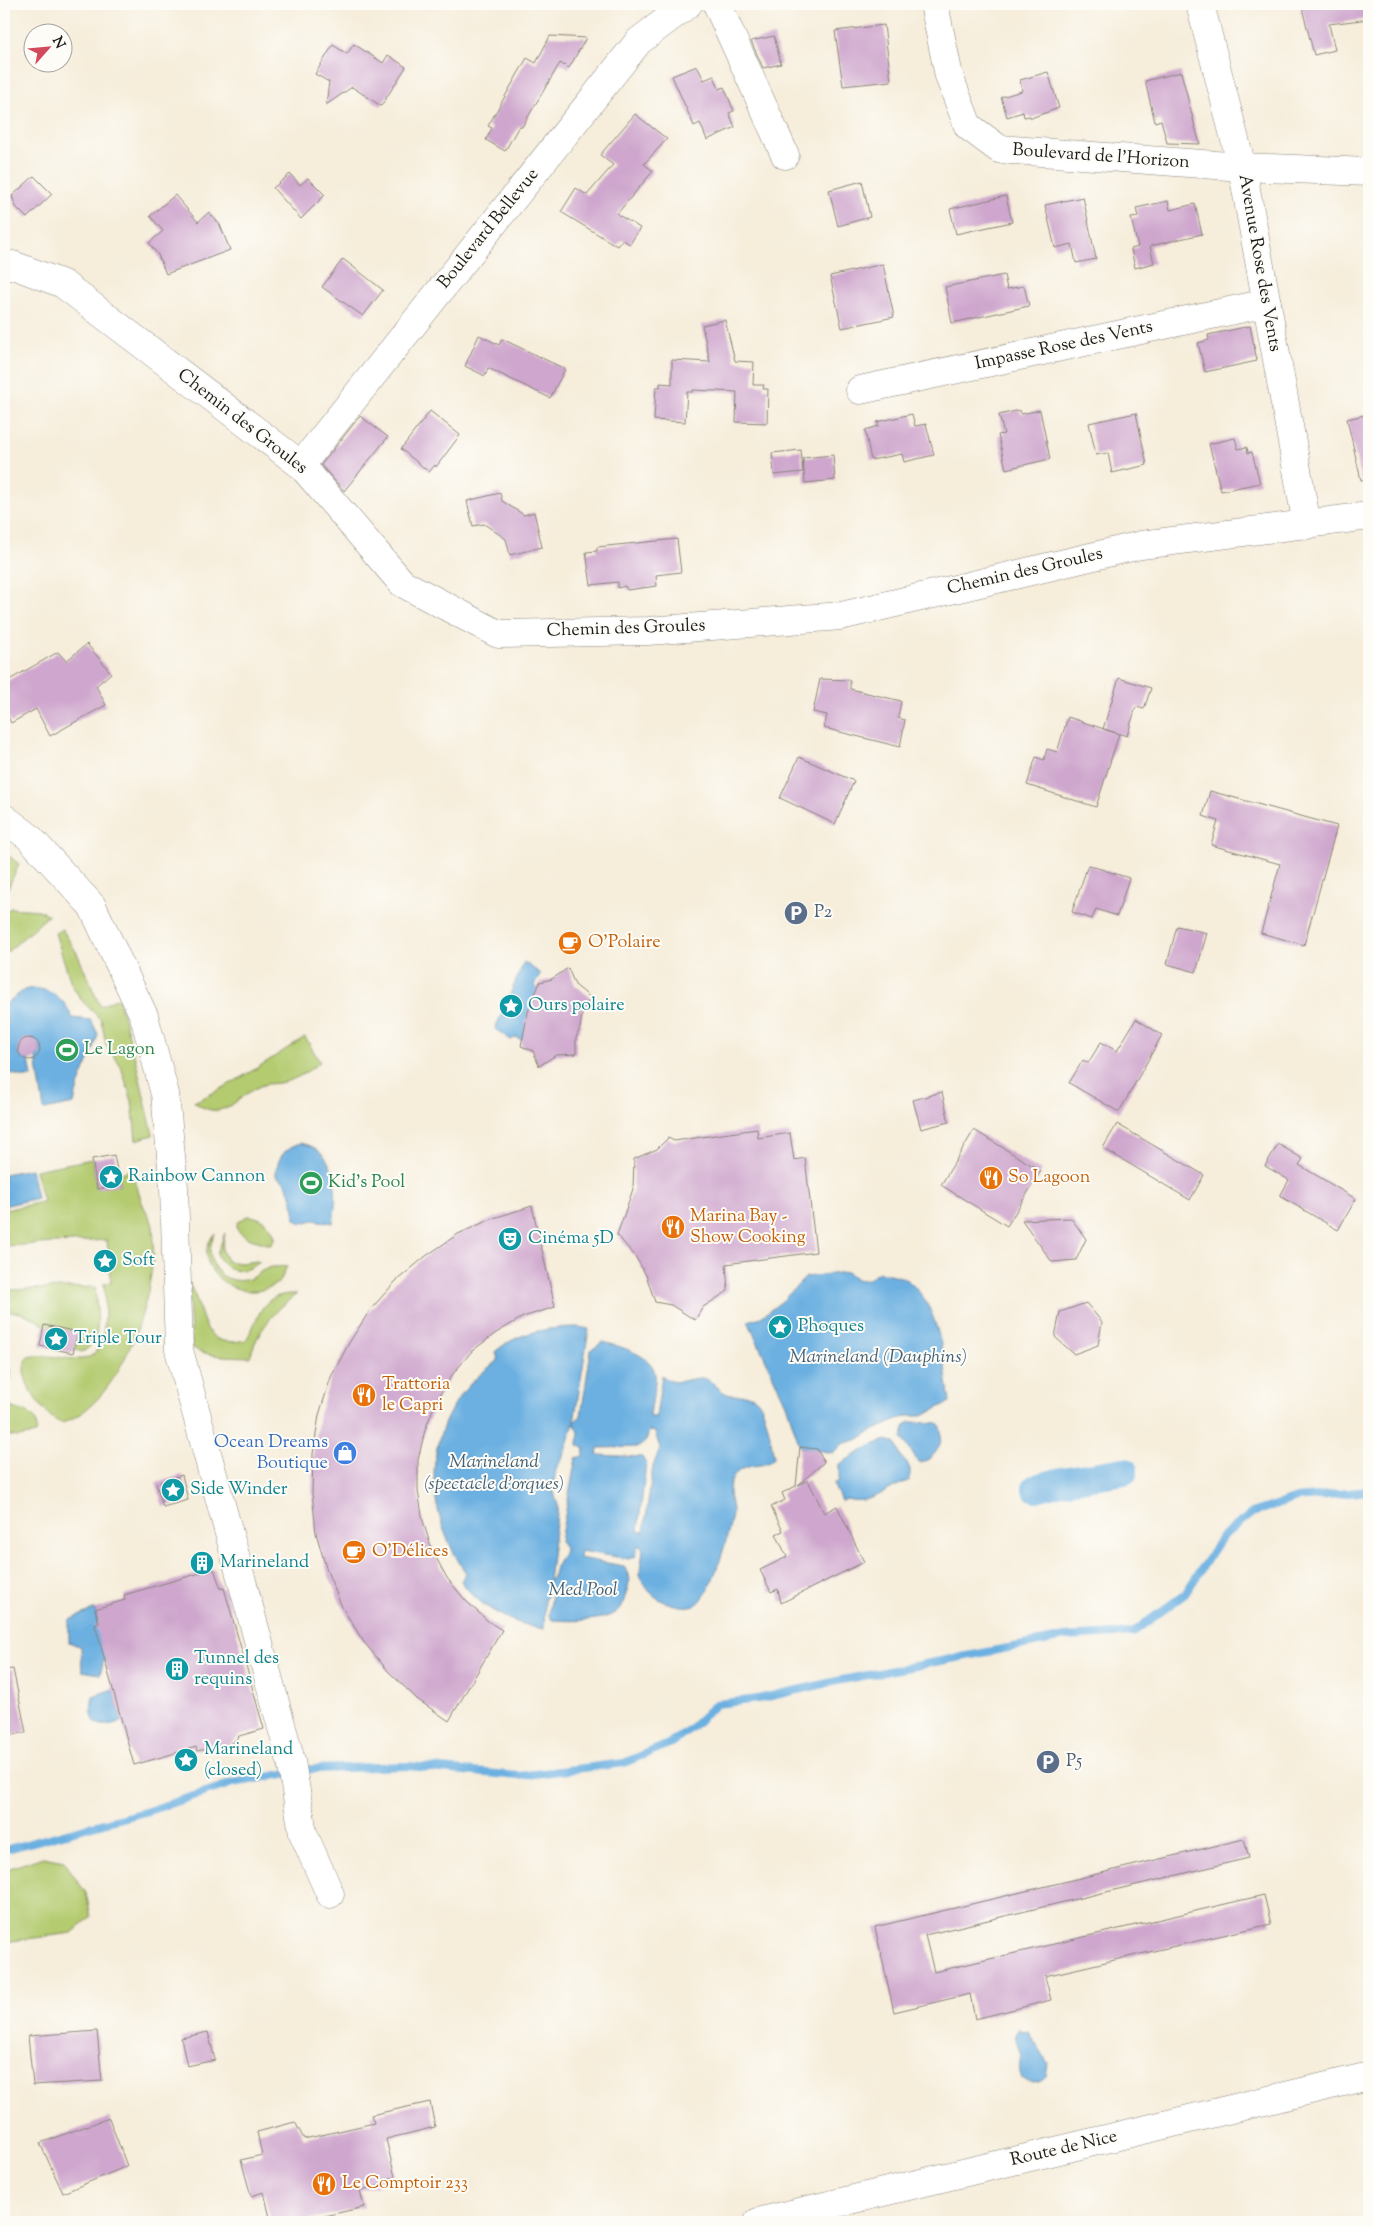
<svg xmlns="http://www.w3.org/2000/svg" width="1373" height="2226" viewBox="0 0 1373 2226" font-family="'Sorts Mill Goudy',serif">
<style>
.green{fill:#b4cb70;stroke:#687446}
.water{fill:#6cb0e1;stroke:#44667e;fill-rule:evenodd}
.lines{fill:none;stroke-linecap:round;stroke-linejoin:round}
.stream{stroke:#6cb0e1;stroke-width:8}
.canal{stroke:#6cb0e1;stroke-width:28}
.building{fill:#cfa7ce}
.minor-casing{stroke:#89847b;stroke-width:29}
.major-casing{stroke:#89847b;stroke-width:29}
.minor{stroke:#fff;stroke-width:28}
.major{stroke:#fff;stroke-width:28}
.rail{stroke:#1c1c1c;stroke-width:4}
.labels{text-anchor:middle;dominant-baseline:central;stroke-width:4;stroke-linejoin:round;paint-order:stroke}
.street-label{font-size:18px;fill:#1c1c1c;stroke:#fdfcf7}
.service-label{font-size:18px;fill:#4e5e75;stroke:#fdfcf7;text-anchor:start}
.food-label{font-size:18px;fill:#c56008;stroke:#fdfcf7;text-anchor:start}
.culture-label{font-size:18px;fill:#0d838f;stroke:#fdfcf7;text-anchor:start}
.leisure-label{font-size:18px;fill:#27864d;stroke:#fdfcf7;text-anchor:start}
.shop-label{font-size:18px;fill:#366cbe;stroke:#fdfcf7;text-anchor:end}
.water-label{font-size:19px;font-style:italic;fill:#405f75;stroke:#fdfcf7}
</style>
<rect width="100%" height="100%" fill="#fdfcf7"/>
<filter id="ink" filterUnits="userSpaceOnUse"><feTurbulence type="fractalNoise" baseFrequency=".02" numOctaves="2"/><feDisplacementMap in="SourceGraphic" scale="10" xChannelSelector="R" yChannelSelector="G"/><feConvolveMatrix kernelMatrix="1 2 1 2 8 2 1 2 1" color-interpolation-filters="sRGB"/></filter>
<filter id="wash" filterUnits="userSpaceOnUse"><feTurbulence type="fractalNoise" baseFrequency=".0096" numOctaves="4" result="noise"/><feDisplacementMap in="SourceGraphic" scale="20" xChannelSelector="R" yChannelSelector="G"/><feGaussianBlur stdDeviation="1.12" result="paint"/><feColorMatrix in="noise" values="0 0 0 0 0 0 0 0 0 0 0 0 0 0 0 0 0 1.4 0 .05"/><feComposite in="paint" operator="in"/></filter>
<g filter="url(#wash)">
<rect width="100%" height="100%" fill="#f6edda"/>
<g class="green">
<polygon points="4,852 19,864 4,897"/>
<polygon points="10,908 39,910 49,915 4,955 4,914"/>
<polygon points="62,929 77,953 100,1006 118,998 134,1053 153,1135 136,1140 132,1101 121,1067 106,1044 101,1020 83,1002 72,986 55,933"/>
<path d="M 305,1037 L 320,1062 C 307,1072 295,1081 279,1083 C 274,1084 268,1083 263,1085 C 237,1094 225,1125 194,1102 C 233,1085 269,1060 305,1037 Z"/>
<path d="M 92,1159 L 97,1188 L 120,1185 L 118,1174 L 131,1170 C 135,1180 138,1190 141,1199 C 143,1209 152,1217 153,1227 C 159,1286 125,1402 62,1423 C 46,1419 23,1385 24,1368 C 24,1365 27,1360 28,1357 C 46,1353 64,1360 82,1359 C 110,1357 105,1302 104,1283 L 111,1283 L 107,1240 L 4,1246 L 4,1210 L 43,1202 L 35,1170 Z"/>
<path d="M 247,1216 C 261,1216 271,1224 275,1237 L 271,1245 L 247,1238 L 237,1230 L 237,1223 Z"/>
<path d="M 215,1233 C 210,1245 208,1254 214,1266 C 221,1279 238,1284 251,1278 C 257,1275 262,1270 268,1268 C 274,1266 281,1267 287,1266 L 280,1282 C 270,1287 261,1292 250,1291 C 220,1289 192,1260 215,1233 Z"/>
<path d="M 225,1233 L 222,1250 L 227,1261 L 240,1263 L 257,1261 L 260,1262 C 242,1275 226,1274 217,1254 Z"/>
<path d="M 188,1282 C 207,1311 197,1351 246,1340 C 262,1314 259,1293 297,1294 C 275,1310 257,1331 250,1357 C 232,1356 206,1358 192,1347 Z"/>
<path d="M 95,1287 C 96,1309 105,1341 82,1352 C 61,1346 48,1323 27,1315 C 20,1312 11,1312 4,1311 L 4,1290 Z"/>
<path d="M 4,1344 L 11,1377 L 7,1397 L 10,1407 C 26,1413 40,1412 36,1434 L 18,1437 L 4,1435 Z"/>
<polygon points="43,1857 64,1861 86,1893 91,1917 72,1933 4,1942 4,1870"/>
</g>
<g class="water">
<polygon points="524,962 541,974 534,985 541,992 526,1042 516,1037 511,1040 495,1029"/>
<path d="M 33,988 C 53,990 65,999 72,1018 L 91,1020 L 98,1034 C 92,1059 78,1078 74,1104 L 44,1110 L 36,1058 L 41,1048 L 34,1039 L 25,1039 C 19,1043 16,1049 21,1056 L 29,1060 L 32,1077 L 23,1077 L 4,1071 L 4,1005 L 24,990 Z"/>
<path d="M 301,1143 C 339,1150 338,1194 333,1223 L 314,1220 L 301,1223 L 295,1219 C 293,1203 292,1184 276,1176 C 276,1159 285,1147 301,1143 Z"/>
<polygon points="31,1169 37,1198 4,1206 4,1174"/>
<path d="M 847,1272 L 856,1280 L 869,1279 L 879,1272 C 887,1274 898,1275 905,1279 C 941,1302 944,1365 950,1402 L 922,1416 L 907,1416 L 872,1431 L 859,1439 L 842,1444 L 833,1453 L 800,1447 L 786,1404 L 748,1321 L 761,1317 L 781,1302 L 806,1277 Z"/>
<path d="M 578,1327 L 589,1329 L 574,1422 L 581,1416 L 591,1350 L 603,1342 C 619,1346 653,1355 655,1374 C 656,1388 651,1403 650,1417 L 656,1417 L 662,1375 C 673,1388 687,1378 701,1378 C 711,1378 718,1390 727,1394 C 736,1397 746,1393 753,1397 C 766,1402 771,1443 774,1457 C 765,1472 740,1458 731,1482 C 726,1493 732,1501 732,1512 C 731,1529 712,1595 697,1604 C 689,1608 679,1606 671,1604 C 658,1601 641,1588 640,1573 C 640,1564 644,1555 642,1547 L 637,1546 L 636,1556 L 629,1559 L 580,1551 L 579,1558 L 624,1566 L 630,1579 C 629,1583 623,1605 621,1608 C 609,1623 569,1621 552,1620 L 549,1615 L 552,1592 L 545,1598 L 544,1629 C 511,1624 480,1608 461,1581 L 466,1573 C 417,1501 422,1411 498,1361 L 496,1351 C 518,1332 550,1327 578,1327 ZM 574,1423 L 579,1432 L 578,1445 L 584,1448 L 583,1456 L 576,1458 L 560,1541 L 565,1549 C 564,1556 561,1557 558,1562 C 554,1569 556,1575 549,1581 L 558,1505 L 553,1489 L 556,1469 L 563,1457 ZM 649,1431 L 655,1432 L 660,1449 L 653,1466 L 644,1532 L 638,1531 L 646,1464 L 642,1457 L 597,1455 L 598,1448 L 639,1447 L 646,1441 Z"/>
<path d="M 911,1422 L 938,1423 C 947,1438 937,1458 921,1463 C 912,1457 910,1447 902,1439 L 906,1424 Z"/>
<path d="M 887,1440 L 895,1443 C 898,1447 900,1455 902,1458 C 911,1468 911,1467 909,1481 C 889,1487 869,1506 847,1499 L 841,1501 L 833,1484 L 839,1481 L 839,1464 C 855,1456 870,1444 887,1440 Z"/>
<polygon points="95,1609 105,1657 100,1674 82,1671 81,1647 69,1642 69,1620"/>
<path d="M 113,1689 L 122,1721 C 96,1731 88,1723 93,1696 Z"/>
<path d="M 1019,2028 L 1021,2031 L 1028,2032 L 1048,2063 L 1046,2077 C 1038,2085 1032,2084 1022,2079 L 1019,2071 L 1021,2052 L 1015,2036 Z"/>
</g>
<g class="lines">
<polyline class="stream" points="4,1850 148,1811 233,1783 312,1769 408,1766 519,1776 624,1763 671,1743 692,1727 716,1704 758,1699 837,1681 1065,1637 1132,1633 1185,1594 1222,1537 1252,1513 1297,1498 1369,1491"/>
<polyline class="canal" points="1036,1488 1062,1481 1124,1471"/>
</g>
<g id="blocks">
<g class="building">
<polygon points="1301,4 1369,4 1369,19 1329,24 1335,50 1314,55"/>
<polygon points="884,25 891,81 843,86 835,31"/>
<polygon points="550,36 586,38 569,68 560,63 522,127 519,126 505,151 486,140 492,128 488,126 527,58 536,63"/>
<polygon points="774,36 781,64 763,68 751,41"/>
<polygon points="354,44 383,63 388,55 406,67 381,106 352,87 326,105 329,82 315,74 333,45 347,54"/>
<polygon points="697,66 704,80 714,76 719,89 724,87 734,111 729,113 735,127 707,140 700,123 694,126 672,76"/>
<polygon points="1048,72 1059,108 1031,118 1030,116 1024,117 1023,112 1007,117 1001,97 1022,91 1020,80"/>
<polygon points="1181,72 1194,123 1200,144 1167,143 1161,120 1155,122 1145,81"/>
<polygon points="635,114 667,139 644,164 653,171 617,214 640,228 630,244 622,240 617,246 561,212 576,188 587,195 613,165 600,155"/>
<polygon points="290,174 300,185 308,178 325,195 301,219 273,188"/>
<polygon points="34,176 52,194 27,218 16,207 12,196"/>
<polygon points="862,181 870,217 838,226 829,190"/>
<polygon points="175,195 198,222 209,212 220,225 230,250 166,274 158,255 149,243 163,231 150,216"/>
<polygon points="1006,196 1012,222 956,234 950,209"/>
<polygon points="1083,197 1096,259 1076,263 1072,244 1055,248 1045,205"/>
<polygon points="1168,201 1170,210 1195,204 1202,234 1150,246 1154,263 1135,268 1131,249 1138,247 1131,218 1138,217 1136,208"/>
<polygon points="343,259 383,290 363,316 322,287"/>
<polygon points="883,264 894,317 842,328 830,276"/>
<polygon points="1004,275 1007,289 1024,286 1029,306 952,323 945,287"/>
<polygon points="725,320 735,361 754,362 753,385 764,385 763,389 768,389 767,423 736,422 737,392 693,390 693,392 687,392 685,422 654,420 656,387 660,387 660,383 672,384 672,360 710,362 702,325"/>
<polygon points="1250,326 1257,361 1205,372 1198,343 1209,340 1208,335"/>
<polygon points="479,335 499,345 502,339 565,369 550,398 488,368 485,376 465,366"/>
<polygon points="1020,410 1021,414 1040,410 1050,459 1006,469 998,435 1004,434 999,415"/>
<polygon points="430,411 460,435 436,467 435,465 429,472 401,449"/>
<polygon points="1136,413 1147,465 1112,473 1108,453 1096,455 1089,423"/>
<polygon points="912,414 915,426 926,424 934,455 904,462 902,454 871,460 865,430 879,426 877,422"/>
<polygon points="1369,414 1369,479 1361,480 1347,419"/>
<polygon points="360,416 388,437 344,491 321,465"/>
<polygon points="1235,438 1238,449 1247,447 1248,453 1252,452 1260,483 1221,491 1209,444"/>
<polygon points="801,450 803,472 774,475 772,453"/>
<polygon points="833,455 835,480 805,483 803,458"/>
<polygon points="500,493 502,501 524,515 534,512 542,547 510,555 506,539 484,524 473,526 467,501"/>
<polygon points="677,539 681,572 656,575 657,586 627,590 625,586 618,588 618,582 591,585 586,552 597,551 597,547"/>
<polygon points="87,644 111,673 96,686 106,705 50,736 36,709 11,723 4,709 4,683 58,652 66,661"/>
<polygon points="1119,678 1151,688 1144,709 1136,707 1127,736 1103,729"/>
<polygon points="820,679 850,680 850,689 901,701 898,718 905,720 900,747 824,728 827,715 813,712"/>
<polygon points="1068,717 1119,734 1096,807 1027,785 1036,757 1044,760 1047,749 1057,752"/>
<polygon points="799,757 854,781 835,824 780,798"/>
<polygon points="1210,791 1337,826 1304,945 1261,933 1280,864 1211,845 1218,821 1203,816"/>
<polygon points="1088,865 1129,878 1117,916 1096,909 1092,919 1072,912"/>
<polygon points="1177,926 1207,933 1196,972 1167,964"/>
<polygon points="568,968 575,985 591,998 583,1009 580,1028 576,1038 576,1054 556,1055 539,1066 533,1051 521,1046 528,1012 540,982 552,979"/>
<polygon points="1136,1019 1162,1035 1119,1112 1069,1083 1083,1060 1088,1063 1101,1042 1117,1051"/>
<circle cx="29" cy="1049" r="11"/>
<polygon points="942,1092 949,1122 921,1129 913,1100"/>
<polygon points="1117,1124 1204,1175 1190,1200 1103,1148"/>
<polygon points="757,1129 758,1138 790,1133 794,1160 805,1158 816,1252 726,1264 728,1291 703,1307 695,1320 671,1305 655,1302 646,1275 635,1256 617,1235 633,1189 634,1159 657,1149 668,1138 674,1141"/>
<polygon points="974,1130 1041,1171 1007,1226 941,1185"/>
<polygon points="1278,1144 1303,1159 1299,1165 1356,1199 1338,1230 1280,1196 1289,1180 1265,1166"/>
<polygon points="114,1155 120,1185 97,1189 92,1159"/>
<polygon points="532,1206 555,1307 523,1317 496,1333 472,1351 452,1375 436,1401 425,1430 418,1460 418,1491 423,1521 432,1550 447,1578 466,1601 489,1622 502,1630 449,1721 417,1699 388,1671 363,1641 342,1607 327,1571 316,1533 312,1493 313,1454 319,1415 331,1377 349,1343 370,1310 396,1281 426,1256 458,1234 494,1218"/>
<polygon points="1071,1218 1086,1239 1076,1260 1052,1262 1022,1220"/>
<polygon points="1086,1303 1102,1322 1098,1345 1074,1354 1055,1337 1060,1312"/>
<polygon points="44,1325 78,1332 73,1353 40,1346"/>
<polygon points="800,1447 817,1449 824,1462 798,1485 808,1480 824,1513 837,1506 864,1562 781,1603 778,1589 771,1592 760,1570 787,1557 776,1534 783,1531 771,1507 785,1500 782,1493 796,1486"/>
<polygon points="182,1475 188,1500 163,1507 156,1483"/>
<polygon points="214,1569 221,1589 224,1588 264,1729 239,1736 231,1744 197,1751 196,1747 134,1765 95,1625 99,1623 95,1609 125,1600 124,1595"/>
<polygon points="13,1669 26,1732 4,1737 4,1670"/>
<polygon points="1244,1839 1249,1858 925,1935 934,1972 1264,1895 1271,1924 1045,1976 1051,2000 975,2019 970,1994 894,2012 875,1927"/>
<polygon points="97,2031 102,2081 33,2085 28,2036"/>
<polygon points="208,2032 215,2060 187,2066 181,2038"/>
<polygon points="430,2102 435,2127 386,2139 395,2177 382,2180 383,2185 360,2190 364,2207 299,2222 271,2222 264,2192 251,2196 241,2160 262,2155 257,2132 295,2122 304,2139 374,2123 371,2115"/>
<polygon points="109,2118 127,2166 63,2193 40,2143"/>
</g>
</g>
</g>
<g filter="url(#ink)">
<use href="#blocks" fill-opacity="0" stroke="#89847b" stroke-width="1"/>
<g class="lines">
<g class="minor-casing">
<g id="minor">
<polyline points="717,4 785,155"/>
<polyline points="934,4 949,76 968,126 999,149 1242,167 1369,172"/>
<polyline points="1200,4 1242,167 1307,525"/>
<polyline points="4,267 13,265 63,284 301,465 402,583 498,634 648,631 841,616 1141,545 1369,516"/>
<polyline points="860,390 1267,303"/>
<polyline points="301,465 639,41 688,4"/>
<polyline points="4,818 29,837 92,906 144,1016 165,1094 174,1187 179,1350 291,1761 303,1833 330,1894"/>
</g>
</g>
<g class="major-casing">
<polyline id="major" points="758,2222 1369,2076"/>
</g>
<use href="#minor" class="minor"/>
<use href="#major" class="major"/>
<polyline class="rail" points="1339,2222 1369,2217"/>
</g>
</g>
<defs>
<g id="parking-disc" transform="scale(1.25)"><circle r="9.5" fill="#5c6f8a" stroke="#fdfcf7"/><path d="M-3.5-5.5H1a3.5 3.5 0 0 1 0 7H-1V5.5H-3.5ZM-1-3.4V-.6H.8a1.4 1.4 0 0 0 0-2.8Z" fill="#fff"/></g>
<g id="cafe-disc" transform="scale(1.25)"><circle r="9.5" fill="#e8710a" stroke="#fdfcf7"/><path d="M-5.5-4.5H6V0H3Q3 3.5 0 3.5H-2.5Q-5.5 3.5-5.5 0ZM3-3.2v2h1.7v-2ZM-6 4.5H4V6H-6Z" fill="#fff"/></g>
<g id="sight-disc" transform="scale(1.25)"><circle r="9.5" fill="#0f9aa8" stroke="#fdfcf7"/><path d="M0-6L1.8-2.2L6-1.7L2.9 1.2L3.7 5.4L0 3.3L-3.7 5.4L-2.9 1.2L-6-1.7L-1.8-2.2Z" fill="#fff"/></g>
<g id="stadium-disc" transform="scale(1.25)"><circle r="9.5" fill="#2e9e5b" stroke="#fdfcf7"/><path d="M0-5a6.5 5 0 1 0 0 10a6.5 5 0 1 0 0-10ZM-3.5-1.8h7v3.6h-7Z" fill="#fff"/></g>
<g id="restaurant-disc" transform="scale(1.25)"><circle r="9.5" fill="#e8710a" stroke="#fdfcf7"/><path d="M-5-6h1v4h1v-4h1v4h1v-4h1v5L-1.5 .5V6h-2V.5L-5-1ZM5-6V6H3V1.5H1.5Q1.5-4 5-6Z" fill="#fff"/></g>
<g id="theatre-disc" transform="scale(1.25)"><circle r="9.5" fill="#0f9aa8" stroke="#fdfcf7"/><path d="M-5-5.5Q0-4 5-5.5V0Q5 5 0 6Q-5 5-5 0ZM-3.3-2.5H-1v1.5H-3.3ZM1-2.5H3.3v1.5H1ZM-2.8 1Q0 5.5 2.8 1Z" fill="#fff"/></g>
<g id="shop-disc" transform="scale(1.25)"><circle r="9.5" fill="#3f7fe0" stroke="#fdfcf7"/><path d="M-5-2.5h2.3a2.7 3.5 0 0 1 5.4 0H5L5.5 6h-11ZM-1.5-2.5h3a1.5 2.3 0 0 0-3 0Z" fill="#fff"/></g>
<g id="building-disc" transform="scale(1.25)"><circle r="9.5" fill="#0f9aa8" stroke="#fdfcf7"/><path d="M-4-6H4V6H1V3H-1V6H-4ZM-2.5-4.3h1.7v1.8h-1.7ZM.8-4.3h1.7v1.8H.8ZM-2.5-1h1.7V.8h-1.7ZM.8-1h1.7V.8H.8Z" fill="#fff"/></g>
</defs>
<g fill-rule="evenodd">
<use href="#parking-disc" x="796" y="913"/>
<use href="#cafe-disc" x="570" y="943"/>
<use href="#sight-disc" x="511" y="1006"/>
<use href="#stadium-disc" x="67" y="1050"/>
<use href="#sight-disc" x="111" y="1177"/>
<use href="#restaurant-disc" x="991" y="1178"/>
<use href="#stadium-disc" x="311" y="1183"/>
<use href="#restaurant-disc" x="673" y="1227"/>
<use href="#theatre-disc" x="510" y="1239"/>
<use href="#sight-disc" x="105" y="1261"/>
<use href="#sight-disc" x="780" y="1327"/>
<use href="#sight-disc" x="56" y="1339"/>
<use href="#restaurant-disc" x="364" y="1395"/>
<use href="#shop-disc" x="345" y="1453"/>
<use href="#sight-disc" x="173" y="1490"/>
<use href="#cafe-disc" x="354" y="1552"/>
<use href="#building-disc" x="202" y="1563"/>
<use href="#building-disc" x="177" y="1669"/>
<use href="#sight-disc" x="186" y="1760"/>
<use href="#parking-disc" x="1048" y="1762"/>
<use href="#restaurant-disc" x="324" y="2184"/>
</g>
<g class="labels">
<g class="street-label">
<text transform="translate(1101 157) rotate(4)">Boulevard de l'Horizon</text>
<text transform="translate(489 229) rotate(-51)">Boulevard Bellevue</text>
<text transform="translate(1259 263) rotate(80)">Avenue Rose des Vents</text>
<text transform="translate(1064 346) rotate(-12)">Impasse Rose des Vents</text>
<text transform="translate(242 422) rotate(38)">Chemin des Groules</text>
<text transform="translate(1025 572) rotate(-13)">Chemin des Groules</text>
<text transform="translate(626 629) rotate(-2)">Chemin des Groules</text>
<text transform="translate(1064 2149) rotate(-13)">Route de Nice</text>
</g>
<g class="service-label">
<text x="814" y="913">P2</text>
<text x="1066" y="1762">P5</text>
</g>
<g class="food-label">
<text x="588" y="943">O'Polaire</text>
<text x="1008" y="1178">So Lagoon</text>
<text x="690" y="1217">Marina Bay -<tspan x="690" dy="21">Show Cooking</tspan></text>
<text x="382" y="1385">Trattoria<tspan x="382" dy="21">le Capri</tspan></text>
<text x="372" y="1552">O'Délices</text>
<text x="342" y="2184">Le Comptoir 233</text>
</g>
<g class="culture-label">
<text x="528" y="1006">Ours polaire</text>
<text x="128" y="1177">Rainbow Cannon</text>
<text x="528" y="1239">Cinéma 5D</text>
<text x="122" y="1261">Soft</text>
<text x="798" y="1327">Phoques</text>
<text x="74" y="1339">Triple Tour</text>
<text x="190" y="1490">Side Winder</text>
<text x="220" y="1563">Marineland</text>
<text x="194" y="1659">Tunnel des<tspan x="194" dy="21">requins</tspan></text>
<text x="204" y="1750">Marineland<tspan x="204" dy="21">(closed)</tspan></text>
</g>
<g class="leisure-label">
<text x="84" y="1050">Le Lagon</text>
<text x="328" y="1183">Kid's Pool</text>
</g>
<g class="shop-label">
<text x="328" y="1443">Ocean Dreams<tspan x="328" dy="21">Boutique</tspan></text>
</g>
<g class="water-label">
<text x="878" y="1357">Marineland (Dauphins)</text>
<text x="494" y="1462">Marineland<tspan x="494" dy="22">(spectacle d'orques)</tspan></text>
<text x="583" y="1590">Med Pool</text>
</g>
</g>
<rect width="1373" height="2226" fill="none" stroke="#fdfcf7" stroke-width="20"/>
<g transform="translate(48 48) rotate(63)"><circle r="24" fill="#fdfcf7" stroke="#a3a29f"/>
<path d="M0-4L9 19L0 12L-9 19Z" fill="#d1495b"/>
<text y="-8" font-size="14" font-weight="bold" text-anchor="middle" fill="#1c1c1c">N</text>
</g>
</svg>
